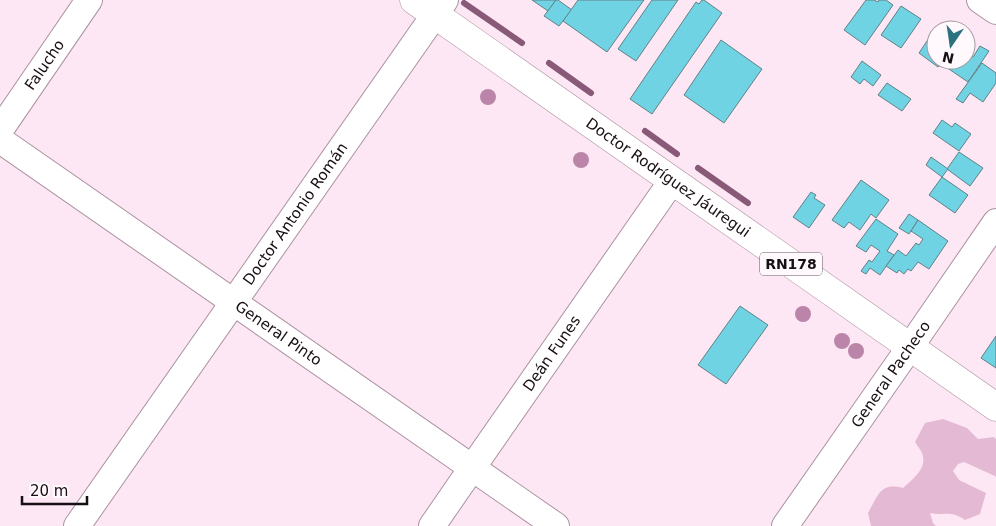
<svg xmlns="http://www.w3.org/2000/svg" width="996" height="526" viewBox="0 0 996 526" font-family="'DejaVu Sans',sans-serif">
<style>
.green{fill:#e4b9d3}
.lines{fill:none;stroke-linecap:round;stroke-linejoin:round}
.stream{stroke:#895a78;stroke-width:6}
.building{fill:#6fd3e4;stroke:#618186}
.minor-casing{stroke:#ab92a1;stroke-width:28}
.major-casing{stroke:#ab92a1;stroke-width:29}
.minor{stroke:#fff;stroke-width:26}
.major{stroke:#fff;stroke-width:28}
.tree{fill:#ba85a9}
.labels{text-anchor:middle;dominant-baseline:central;stroke-width:5;stroke-linejoin:round;paint-order:stroke}
.shield{fill:#fff9fd;stroke:#5d555b;stroke-width:1}
.shield-label{font-size:14px;font-weight:bold;fill:#180f15}
.street-label{font-size:15px;fill:#180f15;stroke:#fff9fd}
</style>
<rect width="100%" height="100%" fill="#fde7f4"/>
<path class="green" d="M 943,419 L 967,428 L 978,439 L 994,437 L 996,439 L 996,477 L 995,476 L 964,462 L 958,464 L 953,471 L 959,480 L 986,493 L 980,514 L 965,520 C 950,510 945,516 930,513 L 933,523 L 936,526 L 871,526 L 868,513 C 878,496 880,482 903,488 C 913,479 928,468 922,453 C 920,449 917,445 915,442 L 925,423 Z"/>
<g class="lines">
<g class="stream">
<polyline points="464,3 522,43"/>
<polyline points="549,63 591,93"/>
<polyline points="645,131 677,154"/>
<polyline points="698,168 748,203"/>
</g>
</g>
<g class="building">
<polygon points="532,0 556,0 548,11"/>
<polygon points="556,0 558,0 572,10 559,26 544,16"/>
<polygon points="578,0 644,0 607,52 563,21"/>
<polygon points="652,0 678,0 636,61 618,49"/>
<polygon points="702,0 704,0 722,13 652,114 630,99 696,2 699,4"/>
<polygon points="866,0 874,0 878,2 879,0 886,0 893,5 865,45 844,30"/>
<polygon points="901,6 921,19 901,48 881,35"/>
<polygon points="935,29 936,30 936,60 943,60 938,67 919,53"/>
<polygon points="721,40 762,69 724,123 684,95"/>
<polygon points="980,46 989,51 968,82 940,63 943,60 966,60 966,47 970,50 967,54 973,57"/>
<polygon points="862,61 881,75 873,86 864,79 860,84 851,77"/>
<polygon points="982,63 996,73 996,83 983,102 970,93 963,103 956,99"/>
<polygon points="887,83 911,99 902,111 878,95"/>
<polygon points="942,120 952,127 955,123 971,134 959,151 933,133"/>
<polygon points="959,152 983,168 970,186 947,169"/>
<polygon points="931,157 948,169 942,177 926,165"/>
<polygon points="942,177 968,195 955,213 929,195"/>
<polygon points="861,180 889,200 876,218 871,214 860,230 849,222 844,228 832,220"/>
<polygon points="811,192 816,195 814,198 825,205 809,228 793,217"/>
<polygon points="909,214 918,220 909,234 899,228"/>
<polygon points="876,219 898,234 887,251 894,255 880,275 870,268 866,274 861,271 869,260 872,262 880,251 871,245 866,252 856,246"/>
<polygon points="918,220 948,241 929,269 918,262 911,271 908,269 904,274 899,270 897,273 886,266 898,250 906,256 916,243 919,245 923,239 911,231"/>
<polygon points="740,306 768,325 726,384 698,365"/>
<polygon points="996,336 996,368 981,358"/>
</g>
<g class="lines">
<g class="minor-casing">
<g id="minor">
<polyline points="980,0 996,11"/>
<path id="s1" d="M 0,130 L 89,0"/>
<path id="s2" d="M 0,140 L 556,526"/>
<path id="s3" d="M 77,526 L 445,0"/>
<path id="s4" d="M 432,526 L 472,468 L 672,181"/>
<path id="s5" d="M 785,526 L 910,347 L 996,222"/>
</g>
</g>
<g class="major-casing">
<g id="major">
<path id="s6" d="M 414,0 L 996,407"/>
</g>
</g>
<use href="#minor" class="minor"/>
<use href="#major" class="major"/>
</g>
<g class="tree">
<circle cx="488" cy="97" r="8"/>
<circle cx="581" cy="160" r="8"/>
<circle cx="803" cy="314" r="8"/>
<circle cx="842" cy="341" r="8"/>
<circle cx="856" cy="351" r="8"/>
</g>
<g class="labels">
<rect class="shield" x="760" y="252.5" width="62" height="23" rx="4"/>
<g class="shield-label">
<text x="791" y="264">RN178</text>
</g>
<g class="street-label">
<text stroke="none"><textPath href="#s1" startOffset="79">Falucho</textPath></text>
<text stroke="none"><textPath href="#s6" startOffset="310">Doctor Rodríguez Jáuregui</textPath></text>
<text stroke="none"><textPath href="#s3" startOffset="381">Doctor Antonio Román</textPath></text>
<text stroke="none"><textPath href="#s2" startOffset="339">General Pinto</textPath></text>
<text stroke="none"><textPath href="#s4" startOffset="210">Deán Funes</textPath></text>
<text stroke="none"><textPath href="#s5" startOffset="185">General Pacheco</textPath></text>
</g>
</g>
<g transform="translate(951 45) rotate(193)"><circle r="24" fill="#fff9fd" stroke="#a39ba0"/>
<path d="M0-4L9 19L0 12L-9 19Z" fill="#2a727d"/>
<text y="-8" font-size="14" font-weight="bold" text-anchor="middle" fill="#180f15">N</text>
</g>
<path d="M22 496v8h65v-8" fill="none" stroke="#180f15" stroke-width="2.5"/>
<text x="30" y="496" font-size="15" fill="#180f15" stroke="#fff9fd" stroke-width="4" paint-order="stroke">20 m</text>
</svg>
